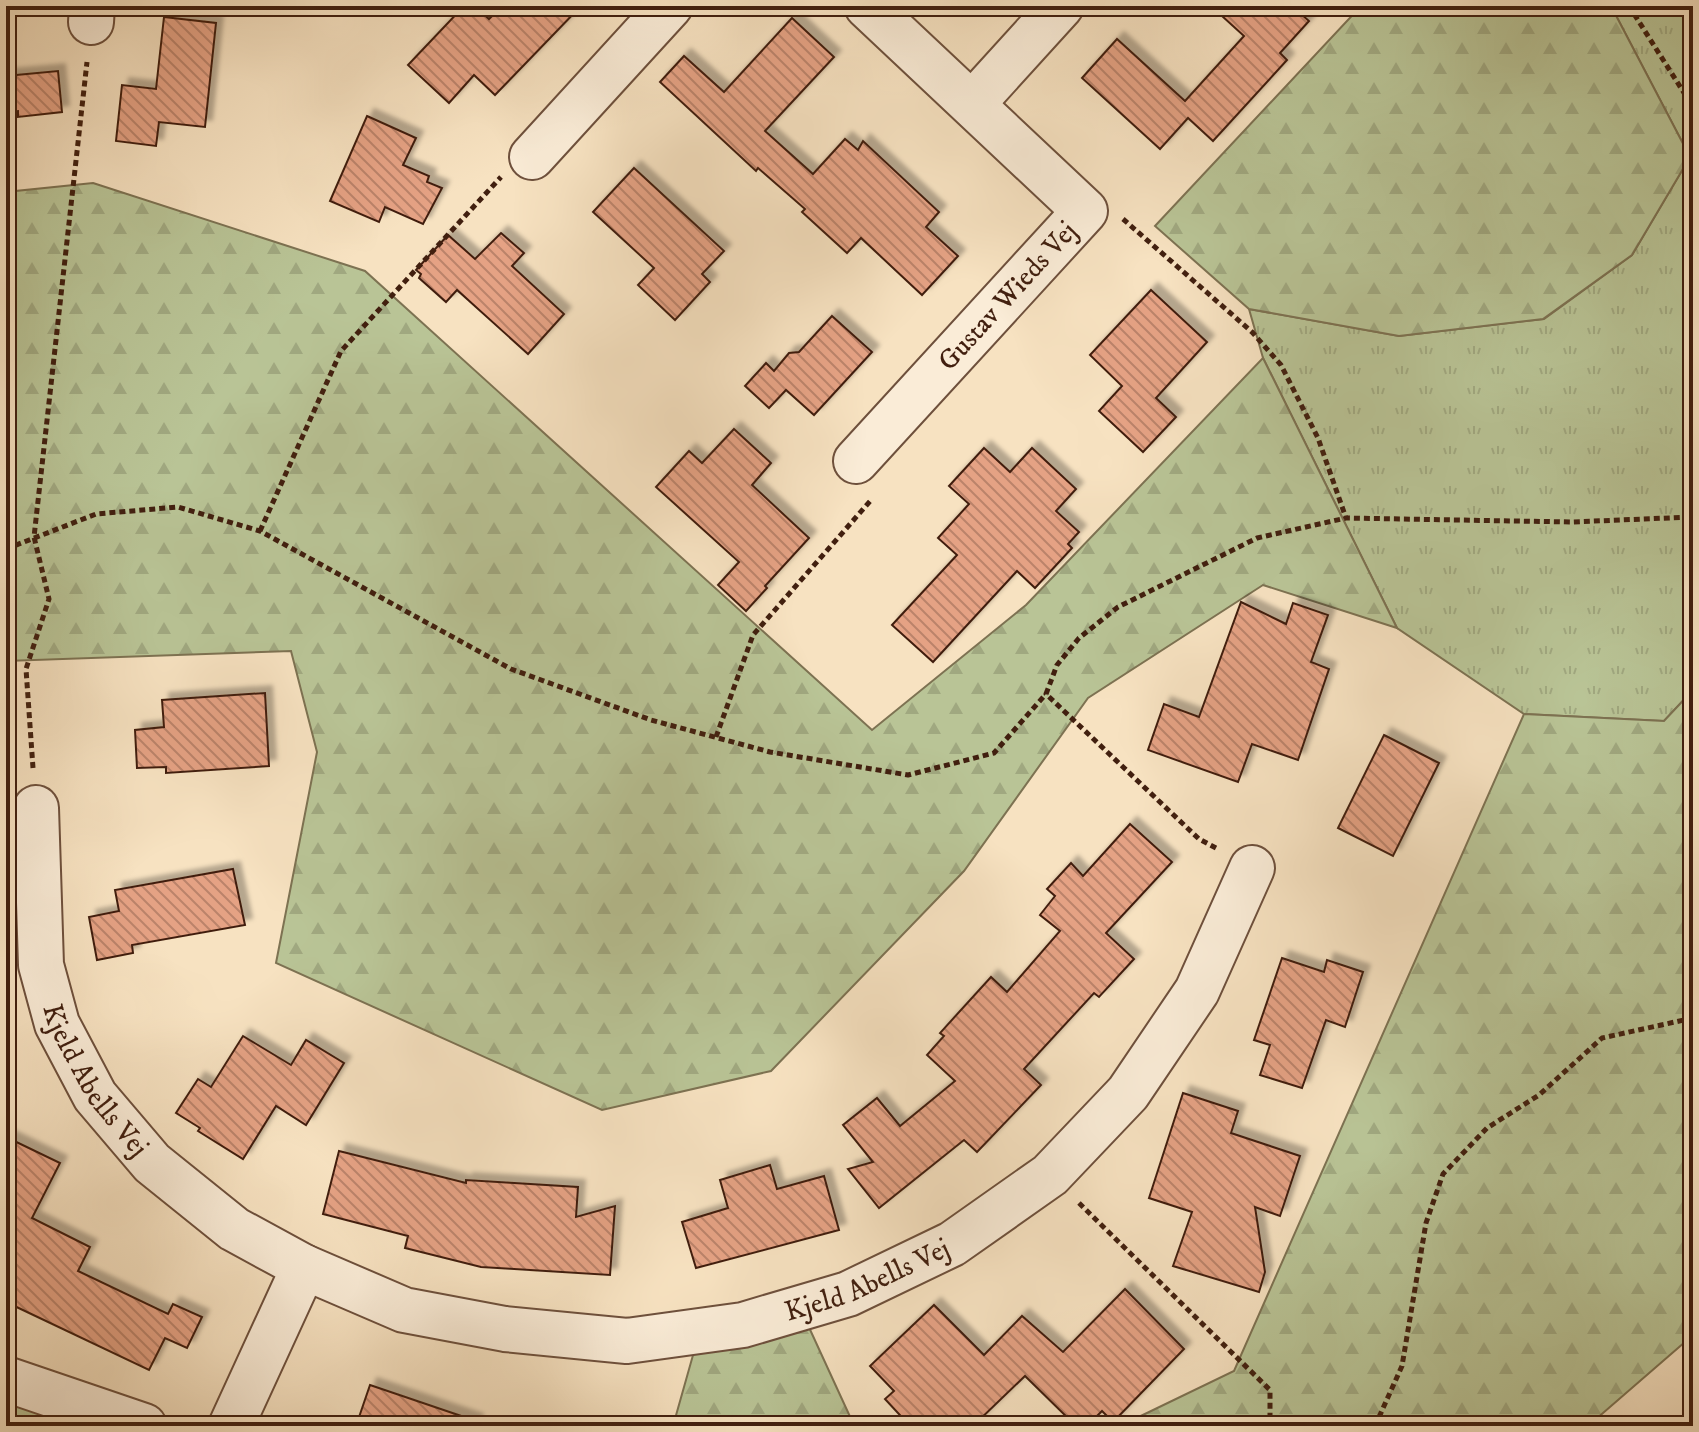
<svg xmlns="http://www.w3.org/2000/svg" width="1699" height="1432" viewBox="0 0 1699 1432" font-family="'IM FELL DW Pica',serif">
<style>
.grass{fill:url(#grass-tufts);stroke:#7d7252;stroke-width:2}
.forest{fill:url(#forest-firs);stroke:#7d7252;stroke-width:2}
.building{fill:url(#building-back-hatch);stroke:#411f0f;stroke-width:2;filter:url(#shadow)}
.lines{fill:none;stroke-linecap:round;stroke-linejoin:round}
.minor-casing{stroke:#6e503c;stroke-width:48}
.path{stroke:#411f0f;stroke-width:5;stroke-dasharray:6 4;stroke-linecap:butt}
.minor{stroke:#faecd7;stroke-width:44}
.labels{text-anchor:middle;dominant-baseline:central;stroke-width:8;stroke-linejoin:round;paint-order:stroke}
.street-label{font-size:28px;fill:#411f0f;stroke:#faecd7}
</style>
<defs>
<pattern id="grass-tufts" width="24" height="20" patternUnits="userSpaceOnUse" patternTransform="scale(2)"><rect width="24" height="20" fill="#b9c496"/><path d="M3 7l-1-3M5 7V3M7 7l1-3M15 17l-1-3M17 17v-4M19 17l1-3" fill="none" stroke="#a0a880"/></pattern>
<pattern id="forest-firs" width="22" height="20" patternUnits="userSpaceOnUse" patternTransform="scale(2)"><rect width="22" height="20" fill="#b9c496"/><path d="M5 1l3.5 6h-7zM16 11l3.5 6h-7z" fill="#a0a880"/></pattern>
<pattern id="building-back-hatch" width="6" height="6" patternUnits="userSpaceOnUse" patternTransform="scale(2)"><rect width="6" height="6" fill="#e5a284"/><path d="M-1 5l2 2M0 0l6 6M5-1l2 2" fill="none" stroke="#bb836a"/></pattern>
<filter id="shadow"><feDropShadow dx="7" dy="-7" stdDeviation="2" flood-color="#0004"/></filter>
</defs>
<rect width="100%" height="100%" fill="#f7e2c1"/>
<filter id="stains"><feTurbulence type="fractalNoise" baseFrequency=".0025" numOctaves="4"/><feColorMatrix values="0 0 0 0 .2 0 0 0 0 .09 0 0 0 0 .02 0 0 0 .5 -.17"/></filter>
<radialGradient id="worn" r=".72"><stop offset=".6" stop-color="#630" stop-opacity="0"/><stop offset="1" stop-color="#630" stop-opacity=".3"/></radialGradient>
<polygon class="grass" points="1611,6 1693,6 1693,690 1664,721 1524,714 1397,628 1263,358 1249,309 1399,336 1544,319 1632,255 1690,157"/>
<g class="forest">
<polygon points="1361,6 1611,6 1690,157 1632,255 1543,319 1399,336 1249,309 1155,226"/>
<polygon points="93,183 365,271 872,730 1026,605 1263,358 1397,628 1263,585 1088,698 964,871 771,1071 602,1110 276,963 317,752 291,651 6,661 6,192"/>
<polygon points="1693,690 1693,1335 1588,1426 1120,1426 1234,1371 1524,714 1664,721"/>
<polygon points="807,1323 852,1421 860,1426 673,1426 695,1348"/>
<polygon points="6,1392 103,1426 6,1426"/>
</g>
<g class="building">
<polygon points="464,6 475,6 489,19 502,6 581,6 495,95 474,75 449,103 408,65"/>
<polygon points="1211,6 1292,6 1309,21 1280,53 1287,60 1213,141 1188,118 1160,149 1082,78 1117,39 1185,101 1244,36"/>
<polygon points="164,17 216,23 205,127 159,122 156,146 116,141 122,85 156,89"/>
<polygon points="792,18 834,57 765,131 813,174 845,139 858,150 863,141 939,212 926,227 958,256 922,295 861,238 847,253 802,212 805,209 758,168 756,171 660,82 684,56 724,92"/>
<polygon points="58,71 62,112 18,117 18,111 6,112 6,76"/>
<polygon points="367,116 416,138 403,165 429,176 427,182 442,188 423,224 385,207 379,222 330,201"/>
<polygon points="634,168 724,251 702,274 710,282 675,320 638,285 654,268 593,212"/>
<polygon points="501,233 524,253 512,266 564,314 528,354 457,290 446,302 419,278 421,274 416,270 448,235 475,259"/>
<polygon points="1151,290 1207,342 1156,398 1176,417 1143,452 1099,411 1122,386 1090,355"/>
<polygon points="832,316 872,352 814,415 786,390 769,408 745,386 766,363 774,371 789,353 799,352"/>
<polygon points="734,429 771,463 752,485 809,538 765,586 767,588 746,611 718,585 739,562 656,487 689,451 702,463"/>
<polygon points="984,448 1010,472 1032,448 1076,489 1056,511 1079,532 1068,544 1072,548 1035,588 1017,571 933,662 892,625 957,555 938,538 969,504 949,486"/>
<polygon points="1241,602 1286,624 1293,603 1328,615 1311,662 1329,669 1298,760 1252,744 1238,782 1148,750 1164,704 1199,717"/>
<polygon points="265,693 269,766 166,773 166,767 137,768 135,730 164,727 162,700"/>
<polygon points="1384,735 1439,763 1393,856 1338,828"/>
<polygon points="1130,824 1172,862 1106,933 1134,959 1099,997 1094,993 1024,1069 1041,1085 977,1152 964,1140 879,1208 848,1169 873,1162 843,1125 877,1098 900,1126 955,1081 927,1055 944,1036 940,1033 991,977 1007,992 1060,931 1040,915 1055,896 1047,889 1071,863 1083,876"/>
<polygon points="233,869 245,925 132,945 133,953 97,960 89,917 119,911 115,890"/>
<polygon points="1282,958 1324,972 1327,960 1363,972 1345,1027 1326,1020 1302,1088 1260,1075 1270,1045 1254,1040"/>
<polygon points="243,1036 291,1065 306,1040 344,1063 306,1125 276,1106 243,1159 198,1131 200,1128 176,1113 198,1079 211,1087"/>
<polygon points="1183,1093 1238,1111 1231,1133 1300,1156 1280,1216 1255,1207 1265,1272 1259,1292 1173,1266 1192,1212 1149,1198"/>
<polygon points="6,1137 60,1163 32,1218 90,1247 78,1271 168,1314 173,1304 202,1317 187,1348 165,1338 149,1370 6,1302"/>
<polygon points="339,1151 466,1183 466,1180 578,1187 576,1217 615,1206 610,1275 481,1267 405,1248 408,1236 323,1214"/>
<polygon points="770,1165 777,1189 824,1176 839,1230 696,1268 682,1222 728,1208 720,1180"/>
<polygon points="1125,1289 1184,1349 1113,1422 1102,1411 1087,1426 1076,1426 1025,1376 973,1426 910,1426 885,1399 894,1391 870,1366 934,1305 984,1355 1022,1316 1063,1352"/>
<polygon points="370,1385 476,1421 475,1426 356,1426"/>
</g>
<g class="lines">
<g class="minor-casing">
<g id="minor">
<polyline points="91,22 92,6"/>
<polyline points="973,103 1061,6"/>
<polyline points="532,157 670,6"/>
<path id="s1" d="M 856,461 L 1085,211 L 867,6"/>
<path id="s2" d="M 36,808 L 41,965 L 57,1024 L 95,1096 L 152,1163 L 234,1229 L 304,1267 L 404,1310 L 505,1329 L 627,1341 L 743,1325 L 848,1294 L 952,1244 L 1050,1175 L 1128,1093 L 1197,991 L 1252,868"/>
<polyline points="6,1379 144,1426"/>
<polyline points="231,1426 304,1267"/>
</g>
</g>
<g class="path">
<polyline points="1629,6 1693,107"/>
<polyline points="1123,219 1252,332 1281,365 1318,438 1346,518"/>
<polyline points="260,531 341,351 501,177"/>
<polyline points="6,549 96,514 178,507 260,531 511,669 651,720 770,752 908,775 994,753 1046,694"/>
<polyline points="716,737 753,635 872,499"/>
<polyline points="33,768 26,669 49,599 34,537 87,62"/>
<polyline points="1216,848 1199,839 1046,694 1057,665 1079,638 1118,607 1257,538 1346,518 1571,522 1693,517"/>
<polyline points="1079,1203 1270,1390 1270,1426"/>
<polyline points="1375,1426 1402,1366 1426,1223 1443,1174 1487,1128 1539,1095 1602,1038 1693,1018"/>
</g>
<use href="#minor" class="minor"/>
</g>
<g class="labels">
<g class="street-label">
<text stroke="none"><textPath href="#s1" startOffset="224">Gustav Wieds Vej</textPath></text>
<text stroke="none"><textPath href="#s2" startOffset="286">Kjeld Abells Vej</textPath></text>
<text stroke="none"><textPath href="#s2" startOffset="1156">Kjeld Abells Vej</textPath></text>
</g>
</g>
<rect width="1699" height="1432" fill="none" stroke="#f7e2c1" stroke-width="32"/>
<rect x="8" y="8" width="1683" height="1416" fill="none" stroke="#411f0f" stroke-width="4"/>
<rect x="16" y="16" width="1667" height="1400" fill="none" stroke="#411f0f" stroke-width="2"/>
<rect width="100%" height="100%" filter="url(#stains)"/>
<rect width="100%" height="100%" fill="url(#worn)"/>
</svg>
